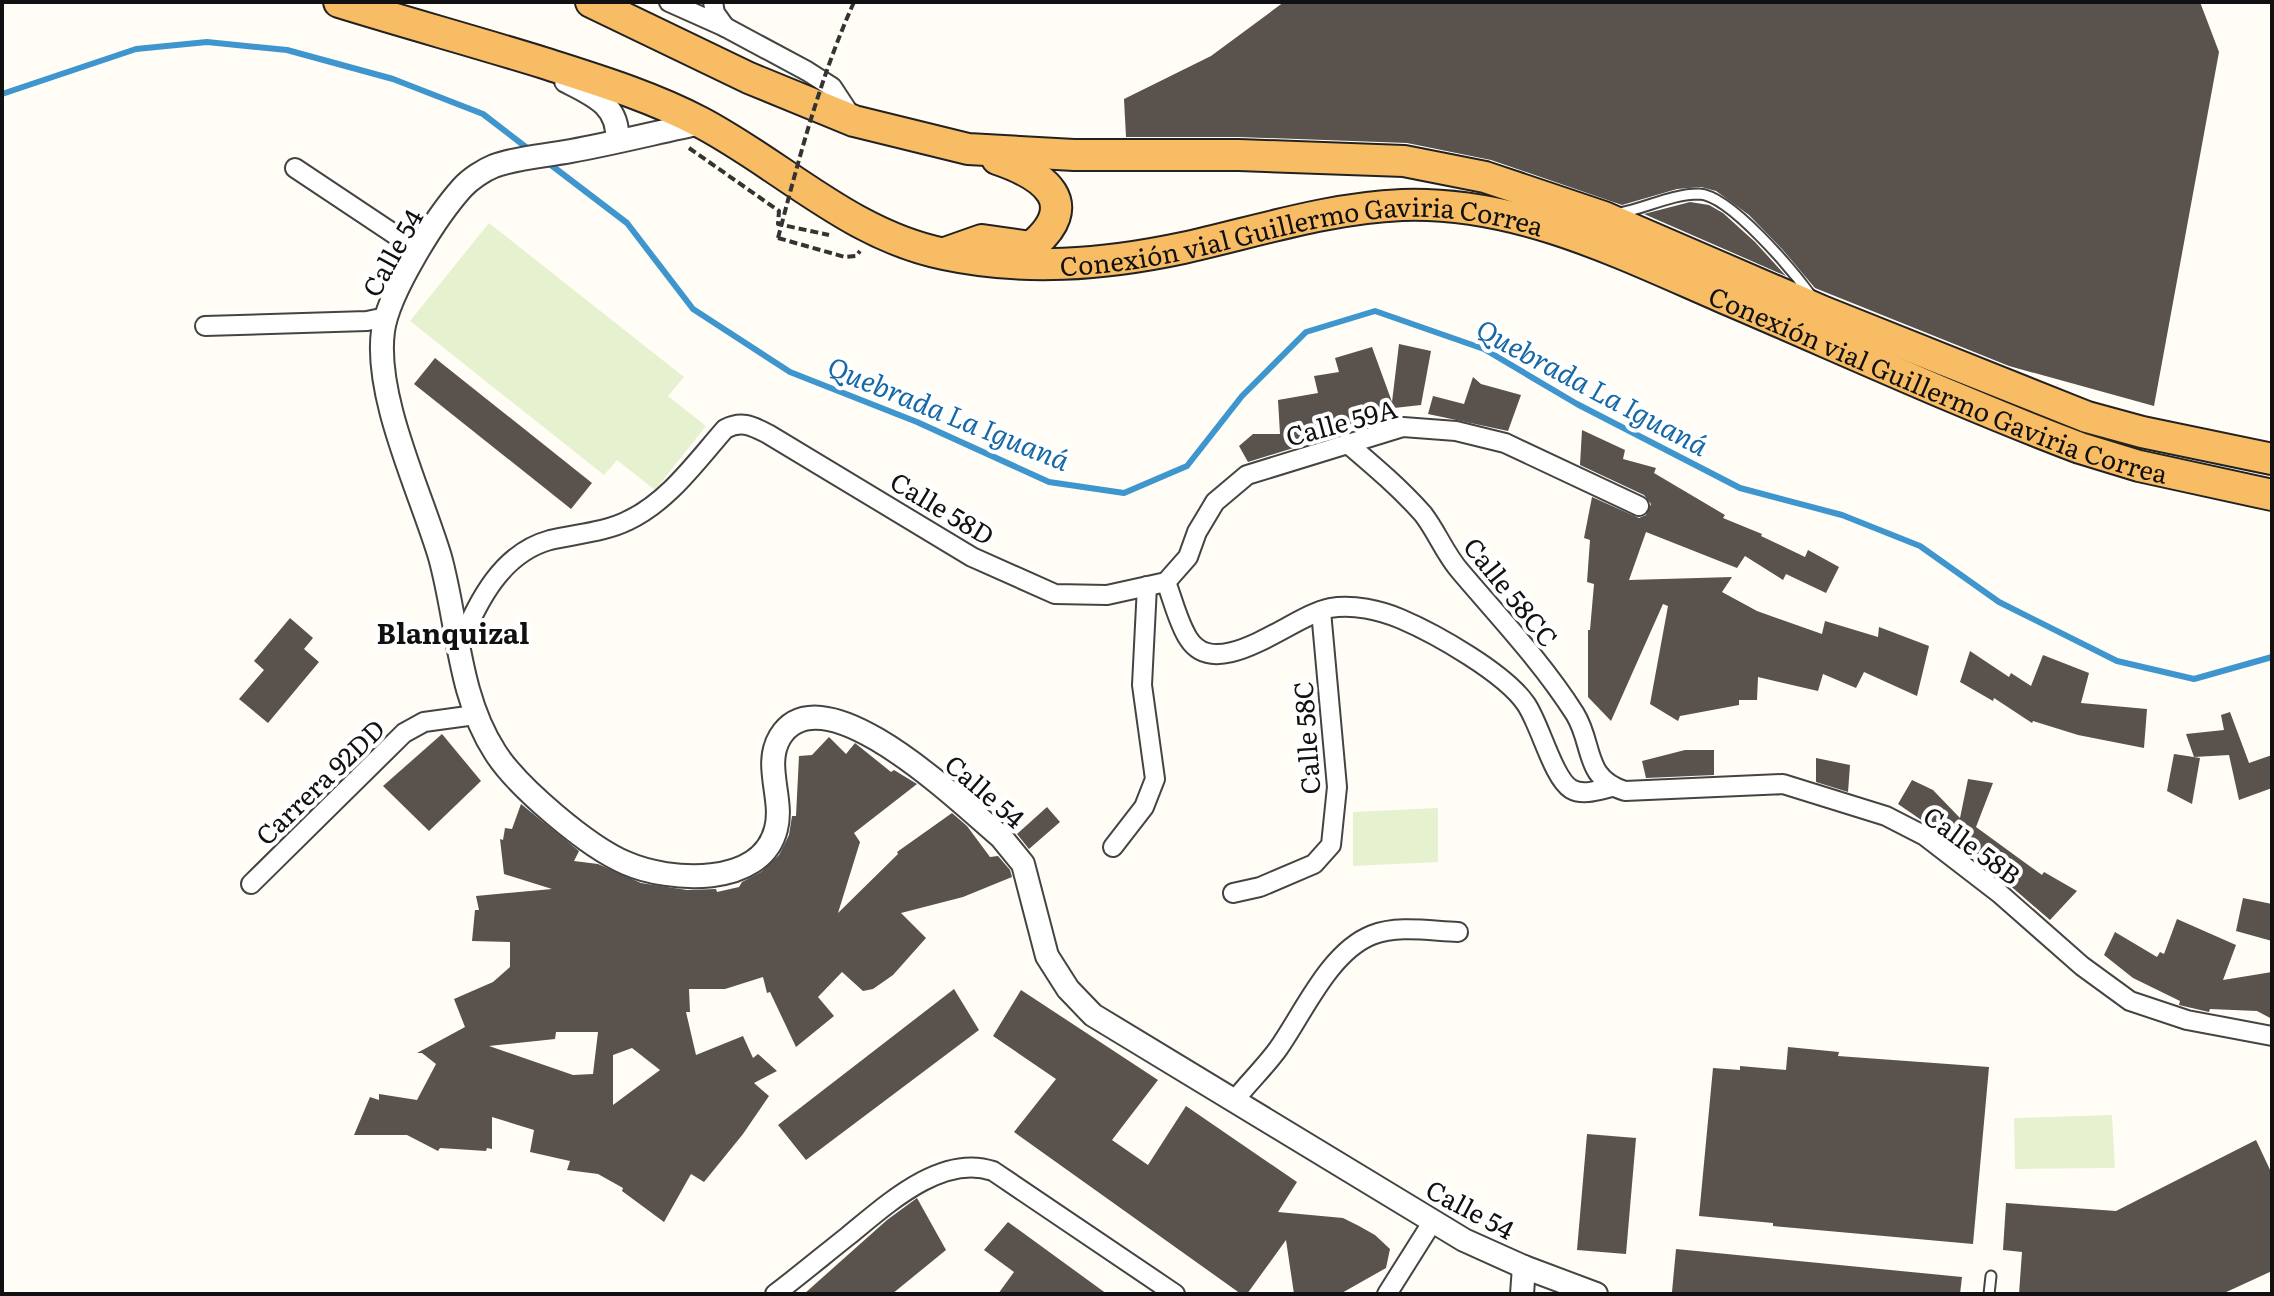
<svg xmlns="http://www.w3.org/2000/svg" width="2274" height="1296" viewBox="0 0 2274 1296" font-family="Literata,serif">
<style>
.pitch{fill:#e6f2cf}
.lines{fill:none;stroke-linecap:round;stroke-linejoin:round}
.stream{stroke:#3f96cf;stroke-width:6}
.building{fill:#5a524d;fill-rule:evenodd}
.service-casing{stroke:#444;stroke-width:13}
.minor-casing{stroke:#444;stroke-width:22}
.tertiary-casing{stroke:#444;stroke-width:26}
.trunk-casing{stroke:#222;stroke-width:34}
.path{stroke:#333;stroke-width:4;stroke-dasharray:8 4;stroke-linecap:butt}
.service{stroke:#fff;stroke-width:9}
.minor{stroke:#fff;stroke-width:18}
.tertiary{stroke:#fff;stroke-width:22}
.trunk{stroke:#f7bc64;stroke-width:30}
.path-bridge{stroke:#333;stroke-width:4;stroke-dasharray:8 4;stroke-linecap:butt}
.labels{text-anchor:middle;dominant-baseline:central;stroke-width:8;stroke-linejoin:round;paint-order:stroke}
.street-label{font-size:26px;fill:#111;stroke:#fff}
.water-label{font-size:28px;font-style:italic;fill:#1768a6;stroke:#fff}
.neighbourhood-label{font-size:28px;font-weight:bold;fill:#111;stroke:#fff}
</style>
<rect width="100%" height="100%" fill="#fffdf5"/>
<g class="pitch">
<polygon points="489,223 684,377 668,396 706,426 655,490 617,460 604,475 410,321"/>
<polygon points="1438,808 1438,862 1353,866 1353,812"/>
<polygon points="2112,1115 2115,1168 2015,1169 2014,1118"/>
</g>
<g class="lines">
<g class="stream">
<polyline points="2,94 136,49 207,42 287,50 393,79 483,114 531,151"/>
<polyline points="547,162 627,223 693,309 790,372 917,422 1049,482 1124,493 1187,466 1242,396 1306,332 1375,311 1484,349 1577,404 1740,488 1842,515 1920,546 1999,602 2117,661 2194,679 2272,657"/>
</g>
</g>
<g class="building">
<polygon points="1284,2 2200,2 2219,52 2154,406 2009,366 1815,288 1782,249 1749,215 1716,191 1701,187 1677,189 1622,205 1491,160 1407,143 1239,137 1126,137 1124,99 1211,56"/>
<polygon points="1690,202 1709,205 1723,213 1755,242 1786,276 1644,214"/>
<polygon points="1399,344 1431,351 1421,405 1394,408 1352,425 1328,427 1302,434 1303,445 1248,462 1239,446 1253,434 1280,434 1278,400 1318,393 1314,376 1339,372 1335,358 1372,347 1392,402"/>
<polygon points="435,358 592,483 571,509 414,384"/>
<polygon points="1473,377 1481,384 1521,395 1508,431 1428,414 1433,396 1464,404"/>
<polygon points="1582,430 1625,450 1623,459 1656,468 1654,473 1725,515 1723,518 1762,534 1761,536 1805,557 1808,550 1839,567 1826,593 1786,574 1783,580 1745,556 1737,568 1646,532 1629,580 1732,577 1722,592 1757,611 1822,634 1825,621 1878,637 1879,627 1929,646 1917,696 1864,672 1856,688 1823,674 1818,691 1758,677 1757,700 1739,700 1739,705 1680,716 1678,721 1650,704 1668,606 1663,604 1611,721 1588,697 1588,630 1590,630 1594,584 1587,582 1590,540 1584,538 1592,497 1639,518 1646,515 1651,504 1644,495 1580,465"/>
<polygon points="290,618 313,638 304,649 319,662 268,723 239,699 264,670 254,661"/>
<polygon points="1970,651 2009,677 2011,673 2031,686 2043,655 2089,673 2081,703 2147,709 2144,748 2078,735 2033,721 2032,723 1994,698 1993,701 1960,682"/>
<polygon points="2230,712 2249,763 2272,755 2272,788 2239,800 2229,755 2194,757 2186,734 2224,730 2221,715"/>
<polygon points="442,734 481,781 429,831 383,786"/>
<path d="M 829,737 L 846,754 L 855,743 L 891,772 L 894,770 L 917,784 L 854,833 L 860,842 L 838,913 L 898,854 L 897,852 L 952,813 L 967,826 L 990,857 L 998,856 L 1010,870 L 1012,877 L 963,897 L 901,913 L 926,938 L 893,975 L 873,989 L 863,991 L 842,972 L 818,997 L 834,1016 L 796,1047 L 770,992 L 767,993 L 763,977 L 725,989 L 689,989 L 690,1012 L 686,1012 L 696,1055 L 743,1036 L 753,1058 L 758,1054 L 777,1071 L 754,1083 L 769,1096 L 743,1134 L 704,1182 L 691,1174 L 664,1222 L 622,1191 L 623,1188 L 598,1174 L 567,1170 L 570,1161 L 530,1152 L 534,1130 L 492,1117 L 492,1149 L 487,1148 L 486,1151 L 440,1148 L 438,1151 L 407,1135 L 354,1135 L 370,1097 L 379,1100 L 379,1094 L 417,1100 L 436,1064 L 422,1053 L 417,1053 L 465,1027 L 454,999 L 493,982 L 510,967 L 510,942 L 472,941 L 475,910 L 479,910 L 476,896 L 552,889 L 504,874 L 500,839 L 503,840 L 505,828 L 512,829 L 521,804 L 579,851 L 574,861 L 598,864 L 641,883 L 687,890 L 716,889 L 717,892 L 739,887 L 742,882 L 761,872 L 779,855 L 789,835 L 792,816 L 796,816 L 799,756 L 812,755 ZM 556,1032 L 598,1032 L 593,1074 L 573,1075 L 489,1046 L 555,1039 ZM 632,1048 L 660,1070 L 613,1105 L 613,1055 Z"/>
<polygon points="1685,750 1714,750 1714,775 1646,778 1642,761"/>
<polygon points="2174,754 2200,758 2192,804 2167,791"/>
<polygon points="1816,758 1850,765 1848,792 1816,782"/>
<polygon points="1968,779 1993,783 1976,827 2042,875 2044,872 2077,891 2050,920 1984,863 1898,804 1912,780 1933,790 1960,818"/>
<polygon points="1047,807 1060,822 1029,849 1017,834"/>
<polygon points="2243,898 2272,904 2272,941 2236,931"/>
<polygon points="2177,919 2236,945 2223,980 2272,972 2272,1019 2257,1011 2210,1009 2209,1012 2179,1005 2180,1001 2133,978 2104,955 2115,932 2157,957 2160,952 2164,954"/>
<polygon points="954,989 979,1030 806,1160 778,1125"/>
<polygon points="1021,990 1158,1080 1112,1140 1148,1165 1186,1106 1297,1182 1278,1212 1343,1218 1359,1226 1375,1235 1390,1249 1386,1268 1340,1294 1294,1294 1286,1240 1247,1294 1241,1294 1014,1132 1056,1079 993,1036"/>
<polygon points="1788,1047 1839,1052 1838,1056 1989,1067 1973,1244 1773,1226 1773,1223 1699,1216 1713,1068 1740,1070 1740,1066 1786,1070"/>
<polygon points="1587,1134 1636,1138 1626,1254 1577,1250"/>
<polygon points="2256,1140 2272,1174 2272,1271 2222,1294 2019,1294 2022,1252 2003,1250 2006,1203 2116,1211"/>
<polygon points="917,1198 946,1250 892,1294 804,1294 887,1220"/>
<polygon points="1008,1222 1107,1294 998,1294 1014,1272 984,1250"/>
<polygon points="1676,1249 1962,1277 1960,1294 1672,1292"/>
</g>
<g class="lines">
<g class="service-casing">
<g id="service">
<path d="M 1620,213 C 1646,208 1672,194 1699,194 C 1730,195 1794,272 1812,297"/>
<polyline points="1989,1294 1991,1276"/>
</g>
</g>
<g class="minor-casing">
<g id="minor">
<polyline points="669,2 725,27 807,71 832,87 853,119"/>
<polyline points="713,2 715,13 725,27"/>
<polyline points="295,168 418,250"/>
<polyline points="205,326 367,321 386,317"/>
<path d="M 1347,443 C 1374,466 1400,488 1423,514 C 1437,532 1445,554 1460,571 C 1499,617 1542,662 1575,714 C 1594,745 1583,778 1625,791 L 1783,784 L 1886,816 L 1925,836 L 1999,893 L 2082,966 L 2130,1001 L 2187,1020 L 2272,1036"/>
<path d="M 1166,582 C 1173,600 1178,622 1188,638 C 1217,685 1293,615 1330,608 C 1353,604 1380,610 1401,619 C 1436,634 1505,673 1526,704 C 1540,724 1553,778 1571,789 C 1583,796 1599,790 1612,787"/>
<path d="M 458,647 C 478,604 499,554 550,540 C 575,534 605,532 627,521 C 668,502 696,462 725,429 C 742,420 752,426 768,434 L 972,557 L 1055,594 L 1107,595 L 1166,582 L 1188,557 L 1197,532 L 1215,502 L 1247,475 L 1403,427 L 1456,431 L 1505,443 L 1639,506"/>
<polyline points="1113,847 1144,807 1155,779 1142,685 1147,586"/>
<polyline points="251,884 404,733 424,722 475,715"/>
<polyline points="1233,893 1260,887 1314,864 1331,845 1337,787 1321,611"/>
<path d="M 1234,1101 C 1248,1083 1265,1067 1278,1049 C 1303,1014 1329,952 1372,935 C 1398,925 1430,931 1458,932"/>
<path d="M 775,1294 C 800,1275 824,1255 848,1236 C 885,1206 941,1153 993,1171 L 1175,1294"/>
<polyline points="1387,1294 1433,1221"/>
</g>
</g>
<g class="tertiary-casing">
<g id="tertiary">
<path d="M 566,81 C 594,95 620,106 617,141"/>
<path d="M 701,123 C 658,132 615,143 571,151 C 545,156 519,157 494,166 C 484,170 470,179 462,188 C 436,217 388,293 383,331 C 374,397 421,493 440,557 C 458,622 458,695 495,752 C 517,787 588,847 626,863 C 669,882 761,888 776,829 C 784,799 763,765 780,737 C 823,667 965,807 1001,837 L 1023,864 L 1047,956 L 1068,989 L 1093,1015 L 1464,1240 L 1524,1267 L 1596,1294"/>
<polyline points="1522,1294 1524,1267"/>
</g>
</g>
<g class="trunk-casing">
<g id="trunk">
<path id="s1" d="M 339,2 C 407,23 476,42 544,63 C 597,80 650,96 700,122 C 782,165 850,235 944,254 C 1024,271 1103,265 1183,248 C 1255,232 1328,208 1402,205 C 1520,201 1624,255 1729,300 C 1846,350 1961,403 2080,448 L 2139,466 L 2272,495"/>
<polyline points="591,2 749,78 854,121 968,149 1074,155 1239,155 1404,161 1485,177 1604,217 1824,312 2087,417 2142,432 2272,459"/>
<path d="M 945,253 L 982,240 L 1031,247 C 1084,203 1044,175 997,159"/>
</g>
</g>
<g class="path">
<polyline points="689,148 779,211 778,224 829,235"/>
<polyline points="778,238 845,257 856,256 860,251"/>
</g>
<use href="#service" class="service"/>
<use href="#minor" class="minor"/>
<use href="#tertiary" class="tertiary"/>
<use href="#trunk" class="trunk"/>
<path class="path-bridge" d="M 778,238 C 799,158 820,78 854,2"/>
</g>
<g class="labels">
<g class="street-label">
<text stroke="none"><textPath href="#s1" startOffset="1022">Conexión vial Guillermo Gaviria Correa</textPath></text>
<text transform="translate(391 252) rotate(-61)">Calle 54</text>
<text stroke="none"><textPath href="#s1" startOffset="1694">Conexión vial Guillermo Gaviria Correa</textPath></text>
<text transform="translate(1341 421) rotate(-15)">Calle 59A</text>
<text transform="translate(943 507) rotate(31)">Calle 58D</text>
<text transform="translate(1512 591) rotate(51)">Calle 58CC</text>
<text transform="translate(1305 738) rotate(-94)">Calle 58C</text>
<text transform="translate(319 781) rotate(-44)">Carrera 92DD</text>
<text transform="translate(986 790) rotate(41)">Calle 54</text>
<text transform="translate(1973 844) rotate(36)">Calle 58B</text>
<text transform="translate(1471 1208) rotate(28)">Calle 54</text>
</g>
<g class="water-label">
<text transform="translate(1593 386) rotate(28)">Quebrada La Iguaná</text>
<text transform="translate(949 412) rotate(22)">Quebrada La Iguaná</text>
</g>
<g class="neighbourhood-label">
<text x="453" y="632">Blanquizal</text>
</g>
</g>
<rect width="2274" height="1296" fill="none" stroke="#111111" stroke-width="8"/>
</svg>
